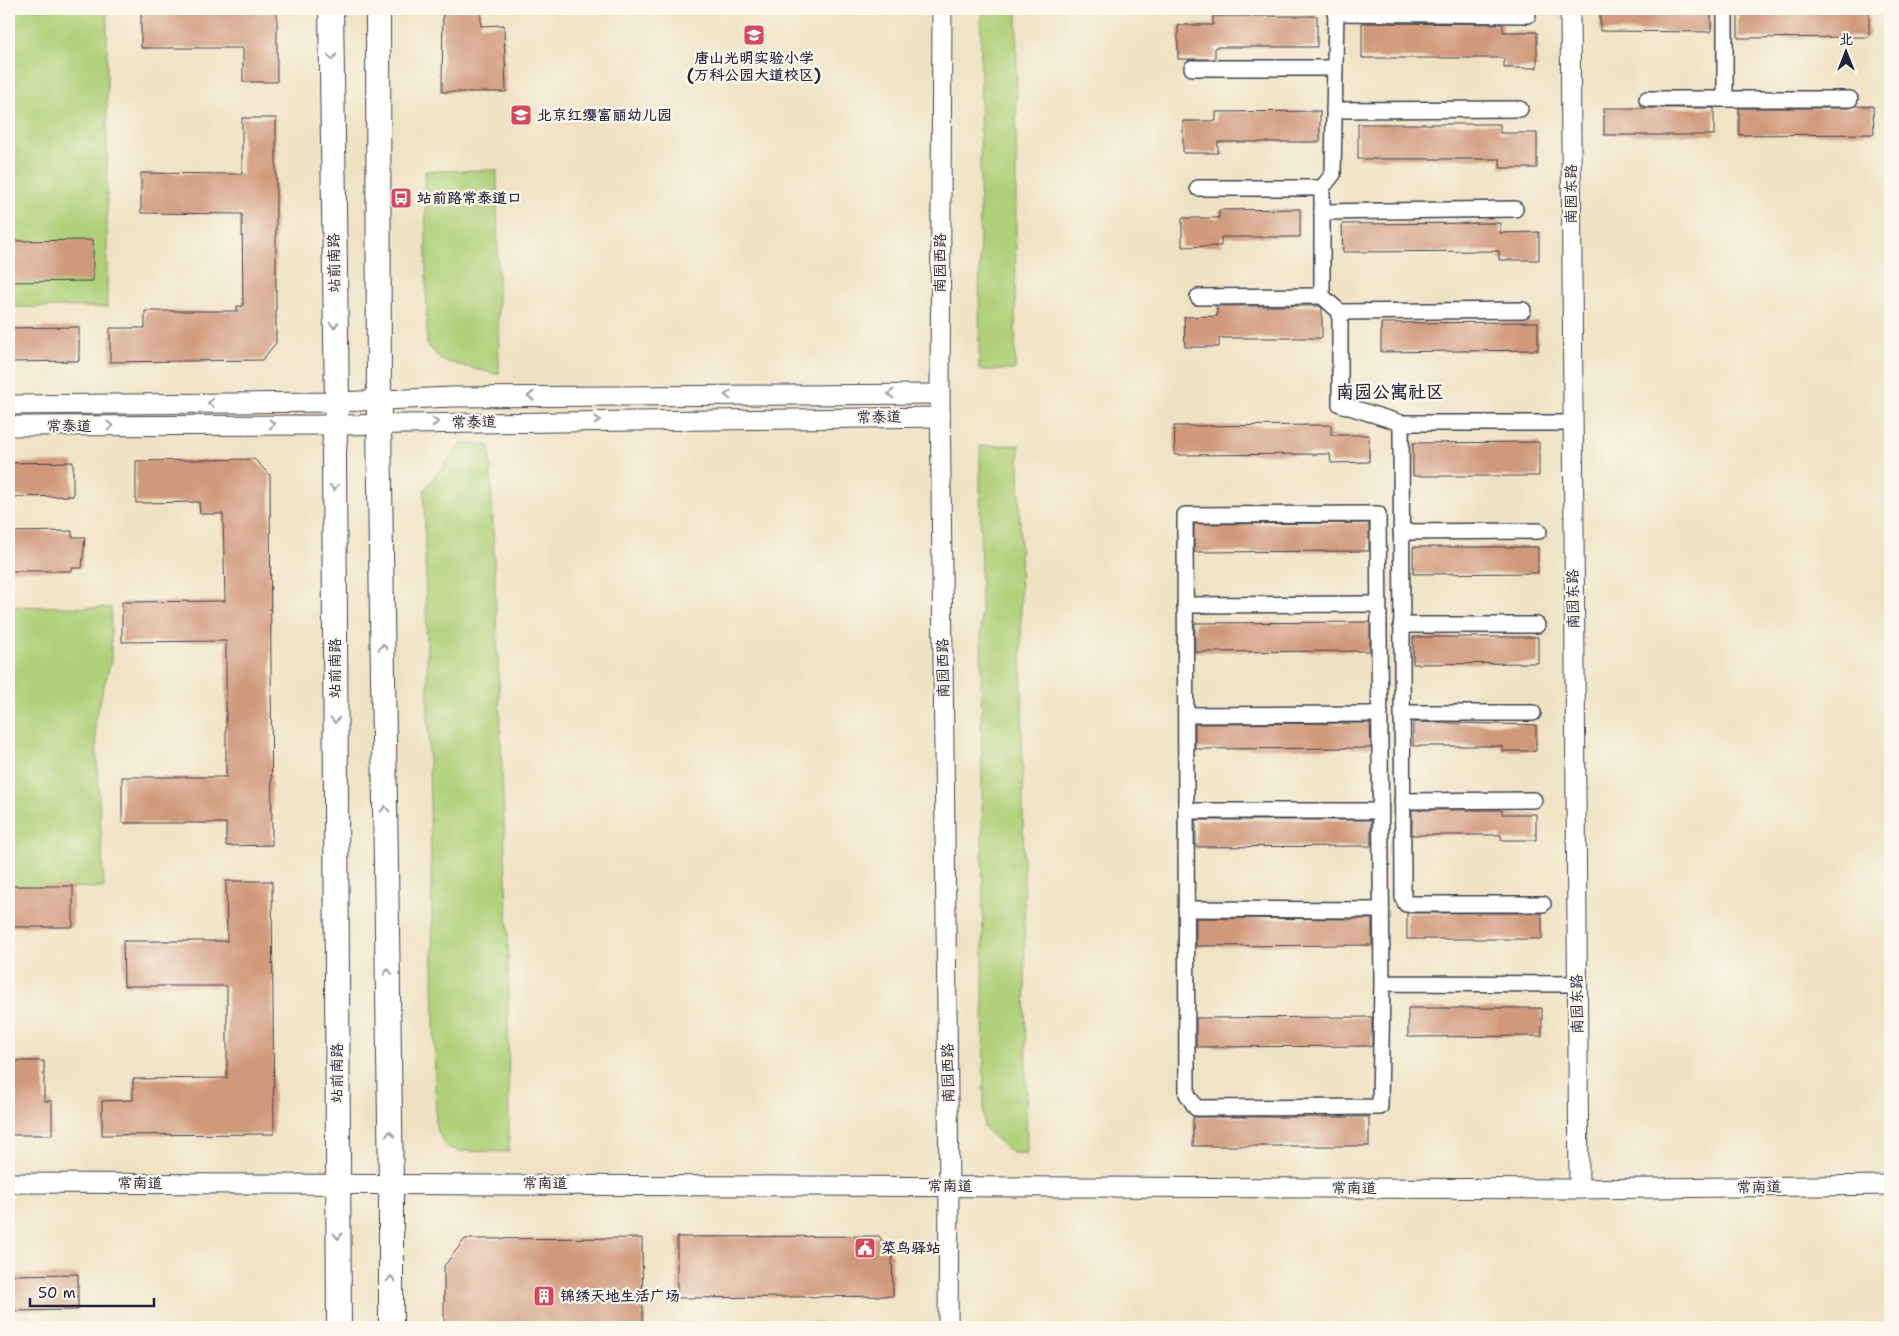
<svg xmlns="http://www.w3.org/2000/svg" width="1899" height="1336" viewBox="0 0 1899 1336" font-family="'Shantell Sans','LXGW WenKai TC',sans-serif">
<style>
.green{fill:#afd078;stroke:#68795a}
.building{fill:#d0997b}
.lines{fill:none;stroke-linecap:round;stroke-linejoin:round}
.minor-casing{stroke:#413f4f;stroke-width:18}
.tertiary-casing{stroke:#413f4f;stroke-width:21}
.primary-casing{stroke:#413f4f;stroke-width:26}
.minor{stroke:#fff;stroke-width:15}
.tertiary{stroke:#fff;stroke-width:19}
.primary{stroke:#fff;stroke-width:24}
.oneway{stroke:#9c9ca7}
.labels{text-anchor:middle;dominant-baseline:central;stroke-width:4.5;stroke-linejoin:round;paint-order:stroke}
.poi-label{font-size:15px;font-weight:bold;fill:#22223b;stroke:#fbf7ec;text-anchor:start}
.street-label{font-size:15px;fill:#22223b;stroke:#fbf7ec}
.quarter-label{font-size:18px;font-weight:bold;fill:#22223b;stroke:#fbf7ec}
</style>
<rect width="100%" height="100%" fill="#fbf7ec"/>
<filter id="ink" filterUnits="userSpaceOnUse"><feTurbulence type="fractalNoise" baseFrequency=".02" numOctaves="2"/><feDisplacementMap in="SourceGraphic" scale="10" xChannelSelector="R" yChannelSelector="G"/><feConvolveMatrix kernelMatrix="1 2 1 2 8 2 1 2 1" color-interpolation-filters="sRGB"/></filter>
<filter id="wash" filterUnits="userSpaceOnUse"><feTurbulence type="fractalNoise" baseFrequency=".0096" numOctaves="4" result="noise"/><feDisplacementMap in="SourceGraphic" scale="20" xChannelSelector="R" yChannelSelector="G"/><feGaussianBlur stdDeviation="1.12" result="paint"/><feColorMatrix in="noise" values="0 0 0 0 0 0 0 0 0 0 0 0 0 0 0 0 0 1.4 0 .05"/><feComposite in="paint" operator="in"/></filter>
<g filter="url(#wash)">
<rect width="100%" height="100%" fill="#efe2c3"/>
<g class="green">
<rect x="9" y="9" width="98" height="298"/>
<polygon points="981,9 1017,9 1015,370 979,370"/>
<polygon points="497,170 499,375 441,360 427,344 425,171"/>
<polygon points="462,443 490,446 508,933 509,1152 458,1151 447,1147 436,1129 424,490"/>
<polygon points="1019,445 1027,1153 1012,1153 984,1128 980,446"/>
<polygon points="9,606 111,608 111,660 95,720 104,888 9,886"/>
<polygon points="823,1323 823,1327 671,1327 671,1324"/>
</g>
<g id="blocks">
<g class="building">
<polygon points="141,9 277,9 277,82 243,82 243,48 141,48"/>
<polygon points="443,9 481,9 481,26 504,25 506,92 442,92"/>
<polygon points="1600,9 1711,9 1711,32 1600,31"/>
<polygon points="1869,9 1869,37 1738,38 1738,10"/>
<polygon points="1213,16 1317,16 1317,47 1215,47 1215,59 1178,59 1178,25 1213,25"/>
<polygon points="1362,23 1503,24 1503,32 1537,32 1537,68 1504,68 1504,58 1362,58"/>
<polygon points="1856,106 1873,106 1874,134 1739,135 1739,108 1850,108"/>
<rect x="1604" y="108" width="110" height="27"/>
<polygon points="1320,111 1320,142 1218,142 1218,153 1183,153 1183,121 1216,121 1216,112"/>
<polygon points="242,118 276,118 276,343 262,360 110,362 110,328 145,328 145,311 237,311 237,306 243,306 242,214 141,213 141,173 242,174"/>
<polygon points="1358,124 1500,124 1500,133 1537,133 1537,168 1500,168 1500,159 1358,159"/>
<polygon points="1300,209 1300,237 1221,237 1221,246 1182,247 1182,218 1219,218 1219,210"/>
<polygon points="1500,223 1500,233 1539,232 1539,260 1499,260 1499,251 1343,252 1342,224"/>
<polygon points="93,240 93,281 9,282 9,241"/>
<polygon points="1217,306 1319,306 1322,308 1322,338 1219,338 1219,347 1185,347 1184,317 1217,316"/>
<polygon points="1538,322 1538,350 1381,352 1381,323"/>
<polygon points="79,327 79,361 9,362 9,328"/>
<polygon points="1331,425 1331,435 1369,435 1369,462 1331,463 1330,454 1175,455 1174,426"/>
<polygon points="1539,442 1539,476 1413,476 1413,443"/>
<polygon points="254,459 270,475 272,845 226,846 226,823 122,823 122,777 226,777 226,641 122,642 122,602 225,601 223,514 200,514 199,502 136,503 136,461"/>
<polygon points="73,462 73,496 9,497 9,463"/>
<polygon points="1369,523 1369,551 1194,552 1194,524"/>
<polygon points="72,531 72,537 85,537 82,568 72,568 72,571 9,571 9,532"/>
<polygon points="1413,547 1538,547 1538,573 1413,574"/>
<polygon points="1370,622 1370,651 1195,652 1195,623"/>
<polygon points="1413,637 1538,637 1538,663 1413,664"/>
<polygon points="1413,722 1536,725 1536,751 1502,751 1502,746 1413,746"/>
<polygon points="1370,723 1371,748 1195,749 1195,724"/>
<polygon points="1412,810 1502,810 1502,814 1536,814 1536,840 1501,840 1501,835 1412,835"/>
<polygon points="1196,820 1371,820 1371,846 1196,847"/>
<polygon points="226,881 272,881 274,1134 102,1135 102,1101 133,1100 133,1079 227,1078 227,986 124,986 123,941 227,941"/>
<rect x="9" y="886" width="64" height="41"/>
<rect x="1407" y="913" width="135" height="26"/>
<polygon points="1196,918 1372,919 1372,945 1196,946"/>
<polygon points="1408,1008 1542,1008 1542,1036 1408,1037"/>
<polygon points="1372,1017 1372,1046 1196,1047 1196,1018"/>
<polygon points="9,1061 44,1061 44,1101 52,1101 52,1135 9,1135"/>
<rect x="1193" y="1117" width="176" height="29"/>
<polygon points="879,1236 892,1255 893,1296 677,1298 677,1237"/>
<polygon points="642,1238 643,1327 444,1327 444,1266 465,1239"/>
<polygon points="78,1274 78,1310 9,1311 9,1275"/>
</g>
</g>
</g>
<g filter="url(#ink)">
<use href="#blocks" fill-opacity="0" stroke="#413f4f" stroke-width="1"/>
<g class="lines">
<g class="minor-casing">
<g id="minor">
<polyline points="1725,9 1725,99"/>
<polyline points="1335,13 1528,15"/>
<polyline points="1192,68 1335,68"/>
<polyline points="1647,99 1850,99"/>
<polyline points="1334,110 1520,109"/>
<polyline points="1198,188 1322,188 1333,174 1336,9"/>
<polyline points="1322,188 1322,296 1340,312 1340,404 1401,423 1403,898 1406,904 1543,904"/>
<polyline points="1322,212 1515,209"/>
<polyline points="1198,297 1322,296"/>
<polyline points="1340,312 1523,310"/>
<polyline points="1401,423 1572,423"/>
<polyline points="1401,532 1539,531"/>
<polyline points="1185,605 1378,604"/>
<polyline points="1401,625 1537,625"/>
<polyline points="1402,713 1533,713"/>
<polyline points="1186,715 1380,714"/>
<polyline points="1402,801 1534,800"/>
<polyline points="1186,811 1380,811"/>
<polyline points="1186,909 1381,910"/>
<polyline points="1382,983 1380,1107 1196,1108 1187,1094 1185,515 1378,514 1382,983 1577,984"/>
</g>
</g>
<g class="tertiary-casing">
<g id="tertiary">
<polyline points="942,9 940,394 949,1186 948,1327"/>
<polyline points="1570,9 1579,1189"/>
<polyline points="9,405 337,402 452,397 940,394"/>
<polyline points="9,426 336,425 940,417"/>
<polyline points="9,1183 1579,1189 1890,1185"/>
</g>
</g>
<g class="primary-casing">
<g id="primary">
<polyline points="331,9 337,402 334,452 339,1327"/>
<polyline points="378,9 379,423 391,1183 391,1327"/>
</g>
</g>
<use href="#minor" class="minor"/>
<use href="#tertiary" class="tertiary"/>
<use href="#primary" class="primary"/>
</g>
<defs><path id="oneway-chevron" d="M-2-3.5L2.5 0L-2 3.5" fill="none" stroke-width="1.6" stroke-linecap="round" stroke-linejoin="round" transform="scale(1.25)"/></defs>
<g class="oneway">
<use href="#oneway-chevron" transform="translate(332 57) rotate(89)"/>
<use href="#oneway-chevron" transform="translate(334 325) rotate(89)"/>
<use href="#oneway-chevron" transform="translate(891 394) rotate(180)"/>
<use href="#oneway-chevron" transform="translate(728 395) rotate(180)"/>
<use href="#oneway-chevron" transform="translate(531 396) rotate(180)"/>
<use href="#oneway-chevron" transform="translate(211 403) rotate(179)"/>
<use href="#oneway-chevron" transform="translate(597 420) rotate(-1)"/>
<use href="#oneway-chevron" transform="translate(435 422) rotate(-1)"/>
<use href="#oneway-chevron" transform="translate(272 424) rotate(-1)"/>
<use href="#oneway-chevron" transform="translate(110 426) rotate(-1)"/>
<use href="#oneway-chevron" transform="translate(334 487) rotate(90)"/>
<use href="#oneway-chevron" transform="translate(383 647) rotate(-91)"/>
<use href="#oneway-chevron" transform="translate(335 720) rotate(90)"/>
<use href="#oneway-chevron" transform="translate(385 809) rotate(-91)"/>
<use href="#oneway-chevron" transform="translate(388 972) rotate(-91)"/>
<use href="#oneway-chevron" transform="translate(390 1134) rotate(-91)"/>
<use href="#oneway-chevron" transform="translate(338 1236) rotate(89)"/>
<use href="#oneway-chevron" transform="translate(391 1279) rotate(-90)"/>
</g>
</g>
<defs>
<g id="school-square" transform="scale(1.125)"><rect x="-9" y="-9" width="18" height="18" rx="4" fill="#d1495b" stroke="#fbf7ec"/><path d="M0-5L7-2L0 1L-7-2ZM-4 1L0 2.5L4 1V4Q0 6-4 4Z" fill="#fff"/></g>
<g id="bus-square" transform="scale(1.125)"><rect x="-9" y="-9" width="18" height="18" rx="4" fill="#d1495b" stroke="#fbf7ec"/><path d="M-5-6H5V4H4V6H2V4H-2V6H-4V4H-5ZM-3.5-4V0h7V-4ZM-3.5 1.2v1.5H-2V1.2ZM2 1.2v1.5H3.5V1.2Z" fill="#fff"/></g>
<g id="civic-square" transform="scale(1.125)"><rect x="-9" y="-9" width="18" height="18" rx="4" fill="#d1495b" stroke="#fbf7ec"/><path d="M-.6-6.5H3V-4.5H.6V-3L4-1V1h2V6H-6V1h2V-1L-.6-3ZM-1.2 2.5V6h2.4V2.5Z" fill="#fff"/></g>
<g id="building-square" transform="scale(1.125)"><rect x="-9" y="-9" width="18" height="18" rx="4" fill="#d1495b" stroke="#fbf7ec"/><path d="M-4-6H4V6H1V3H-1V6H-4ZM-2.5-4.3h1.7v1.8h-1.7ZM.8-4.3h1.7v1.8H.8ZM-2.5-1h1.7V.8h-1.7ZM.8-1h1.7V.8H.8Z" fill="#fff"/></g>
</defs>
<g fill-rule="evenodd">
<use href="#school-square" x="754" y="35"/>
<use href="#school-square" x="521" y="115"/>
<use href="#bus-square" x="401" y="198"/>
<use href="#civic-square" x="865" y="1248"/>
<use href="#building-square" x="544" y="1296"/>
</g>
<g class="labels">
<g class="poi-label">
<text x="754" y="58" text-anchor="middle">唐山光明实验小学<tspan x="754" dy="17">(万科公园大道校区)</tspan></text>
<text x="537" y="115">北京红缨富丽幼儿园</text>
<text x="417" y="198">站前路常泰道口</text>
<text x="881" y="1248">菜鸟驿站</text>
<text x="560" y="1296">锦绣天地生活广场</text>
</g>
<g class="street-label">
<text transform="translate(1571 194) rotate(-90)">南园东路</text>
<text transform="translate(334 263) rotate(-91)">站前南路</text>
<text transform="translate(940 263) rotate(-90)">南园西路</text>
<text transform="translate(879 417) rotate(-1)">常泰道</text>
<text transform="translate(474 422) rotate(-1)">常泰道</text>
<text x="69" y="426">常泰道</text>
<text transform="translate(1573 599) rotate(-91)">南园东路</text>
<text transform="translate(335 668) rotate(-90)">站前南路</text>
<text transform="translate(943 668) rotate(-91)">南园西路</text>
<text transform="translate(1577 1004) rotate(-91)">南园东路</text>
<text transform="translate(337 1073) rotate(-90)">站前南路</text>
<text transform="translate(948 1073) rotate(-91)">南园西路</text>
<text x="140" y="1183">常南道</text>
<text x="545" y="1183">常南道</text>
<text x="950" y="1186">常南道</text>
<text transform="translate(1759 1187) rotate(-1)">常南道</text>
<text x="1354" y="1188">常南道</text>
</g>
<g class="quarter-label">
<text x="1390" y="392">南园公寓社区</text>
</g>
</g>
<rect width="1899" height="1336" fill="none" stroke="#fbf7ec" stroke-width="30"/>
<g transform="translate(1846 52)" stroke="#fbf7ec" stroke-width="4" paint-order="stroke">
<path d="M0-4L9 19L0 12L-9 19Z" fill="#22223b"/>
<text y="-8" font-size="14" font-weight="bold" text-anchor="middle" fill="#22223b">北</text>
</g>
<path d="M30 1298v8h124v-8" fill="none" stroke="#22223b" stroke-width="2.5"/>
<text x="38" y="1298" font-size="15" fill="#22223b" stroke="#fbf7ec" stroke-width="4" paint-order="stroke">50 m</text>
</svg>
